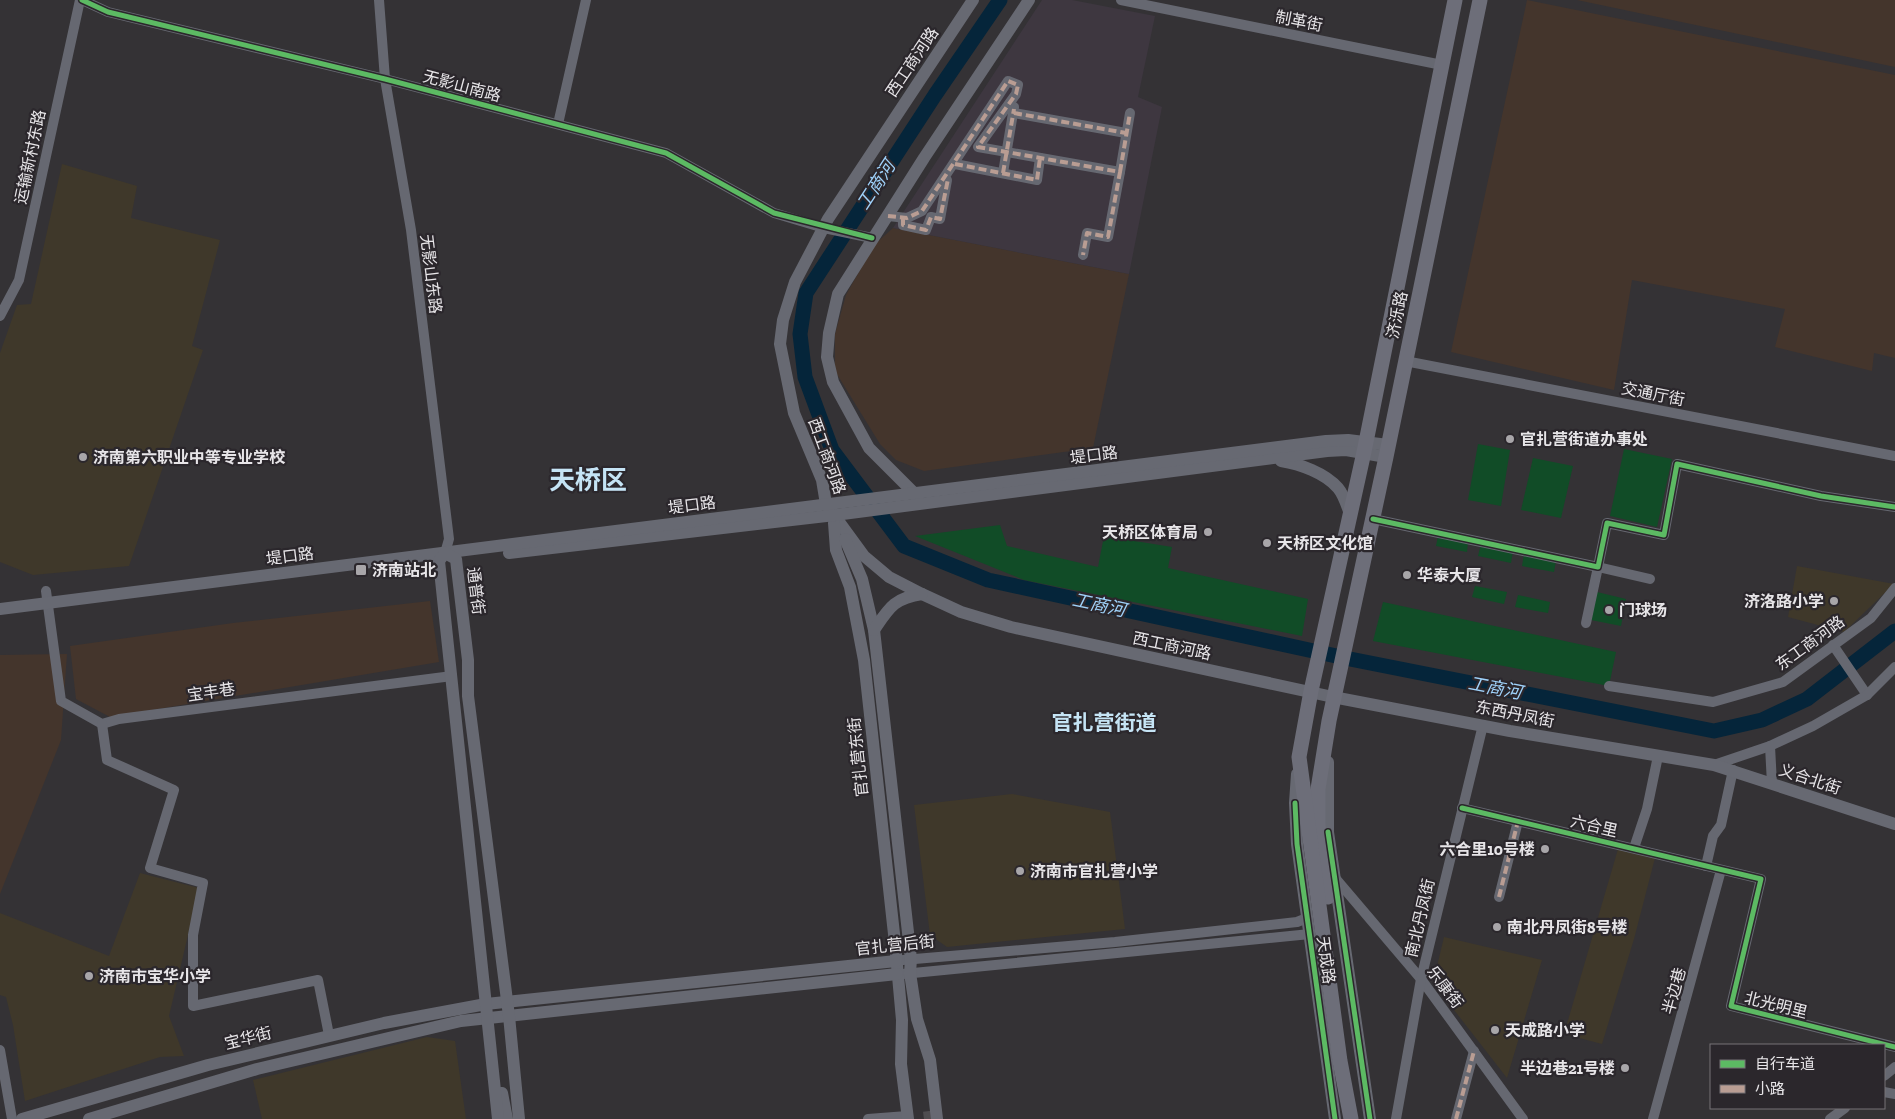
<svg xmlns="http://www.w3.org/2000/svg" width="1895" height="1119" viewBox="0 0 1895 1119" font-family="'Zilla Slab','Noto Sans SC',serif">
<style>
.commercial{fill:#44352c}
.built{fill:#3e3740}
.education{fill:#3f382a}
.green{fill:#114c27}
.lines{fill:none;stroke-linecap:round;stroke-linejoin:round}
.river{stroke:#05253a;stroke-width:15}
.major-tunnel{stroke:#4f4d50;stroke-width:12;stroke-dasharray:12 6;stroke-linecap:butt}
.minor{stroke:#666871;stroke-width:10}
.major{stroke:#676972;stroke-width:12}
.highway{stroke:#6d6e79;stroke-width:15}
.minor-bridge{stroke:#666871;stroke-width:10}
.quiet{stroke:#b99d93;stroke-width:4;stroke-dasharray:8 4;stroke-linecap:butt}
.cycleway-casing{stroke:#2b272c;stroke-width:8}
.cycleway{stroke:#5cba63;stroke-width:5}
.poi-dot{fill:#a8a6a9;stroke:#2b272c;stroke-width:2}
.labels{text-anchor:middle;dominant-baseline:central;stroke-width:4.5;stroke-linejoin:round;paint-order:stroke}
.street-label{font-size:16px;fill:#e7e5e8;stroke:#2b272c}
.poi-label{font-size:16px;font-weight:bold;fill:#e7e5e8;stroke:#2b272c;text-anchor:start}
.water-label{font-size:18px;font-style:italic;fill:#9fd2fa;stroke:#2b272c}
.district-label{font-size:21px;font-weight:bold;fill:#c5e4f5;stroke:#2b272c}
.town-label{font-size:26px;font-weight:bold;fill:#c5e4f5;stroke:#2b272c}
</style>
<rect width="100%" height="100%" fill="#343235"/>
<g class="commercial">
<polygon points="1527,0 1895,75 1895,358 1874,353 1872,371 1775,347 1785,309 1632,280 1614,390 1451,352"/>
<polygon points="1577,0 1895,0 1895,67"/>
<polygon points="893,228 1129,274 1093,448 924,471 896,460 880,444 835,371 835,334 846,295 874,245"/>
<polygon points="430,601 439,662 110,717 76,699 70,646 233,623"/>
<polygon points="67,654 61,740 0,894 0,655"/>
</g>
<polygon class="built" points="1042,0 1072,0 1155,16 1138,97 1162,107 1129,274 893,228"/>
<g class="education">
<polygon points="62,164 137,186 131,218 220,240 192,346 203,350 129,566 33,575 0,562 0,353 17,305 31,304"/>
<polygon points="1797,566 1894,584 1844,632 1788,617"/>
<polygon points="1012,794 1110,812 1125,929 947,947 930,935 914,805"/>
<polygon points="1618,849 1655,858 1634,939 1602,1044 1564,1034"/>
<polygon points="140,873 199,888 169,1016 184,1056 160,1057 25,1101 13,1025 6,997 0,995 0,913 109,956"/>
<polygon points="1444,937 1542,960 1507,1078 1433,983"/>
<polygon points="427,1037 455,1041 466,1119 262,1119 253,1080"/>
</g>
<g class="green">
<polygon points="1478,444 1510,450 1501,506 1468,500"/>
<polygon points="1624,449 1672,459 1657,527 1610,516"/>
<polygon points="1533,458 1573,466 1561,518 1521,510"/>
<polygon points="1000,525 1007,546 1098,567 1104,536 1172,547 1168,568 1308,599 1302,636 1024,580 915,536"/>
<polygon points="1438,536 1468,542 1467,552 1436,546"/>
<polygon points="1481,544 1513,551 1511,563 1478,556"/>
<polygon points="1524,554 1556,561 1554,572 1522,566"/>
<polygon points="1475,586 1507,592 1504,604 1472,597"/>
<polygon points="1597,592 1626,599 1621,626 1591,620"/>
<polygon points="1518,595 1550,602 1548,613 1515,607"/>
<polygon points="1383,602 1616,652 1609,686 1373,641"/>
</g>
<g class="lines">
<polyline class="river" points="1000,0 935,95 806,293 800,334 805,377 832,450 904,546 988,580 1350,659 1714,731 1762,720 1807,699 1895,631"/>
<polyline class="major-tunnel" points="929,1111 930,1119"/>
<g class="minor">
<polyline points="82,0 108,12 385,79 666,153 774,213 824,228"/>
<polyline points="379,0 385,79 411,230 449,539 445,553"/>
<polyline points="1121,0 1442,65"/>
<polyline points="1014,113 1126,133"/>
<polyline points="558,124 586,0"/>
<polyline points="955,164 1037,180 1040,158"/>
<polyline points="1120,172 1130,113"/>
<polyline points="1003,173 1014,107"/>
<polyline points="888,216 907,218 922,211 1008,81 1018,85 1016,94 978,147 1120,172 1108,237 1087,233 1083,255"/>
<polyline points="903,218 903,225 926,230 931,217 940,219 947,180"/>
<polyline points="0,316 19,280 80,0"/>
<polyline points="1405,361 1895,456"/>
<polyline points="1373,519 1598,567 1607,523 1664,535 1677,464 1821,496 1895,507"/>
<polyline points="46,591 61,701 102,724 119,719 452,676"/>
<polyline points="1586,623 1598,567 1650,579"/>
<polyline points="1833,645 1867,695"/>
<polyline points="1609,686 1713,702 1783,682 1871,618 1895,588"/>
<polyline points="102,724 107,760 174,790 150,868 203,883 193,935 193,1006 318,980 329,1035"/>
<polyline points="1770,746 1772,784"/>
<polyline points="1714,765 1770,746 1813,726 1867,695 1895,667"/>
<polyline points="1462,808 1761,879 1731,1006 1895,1047"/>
<polyline points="1634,848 1647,809 1658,756"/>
<polyline points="1706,866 1713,836 1721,825 1733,770"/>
<polyline points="1336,879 1421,979 1523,1119"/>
<polyline points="1499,897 1518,821"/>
<polyline points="903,960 1115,942 1297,922 1307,918"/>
<polyline points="903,974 1310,934"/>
<polyline points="0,1050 12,1119"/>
<polyline points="1884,1076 1895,1067"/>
<polyline points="1884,1092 1895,1094"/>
<polyline points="868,1119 907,1116"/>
<polyline points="1396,1119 1421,979 1483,725"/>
<polyline points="1456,1119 1474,1051"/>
<polyline points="1653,1119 1721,870"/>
<polyline points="1830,1119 1845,1108"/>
</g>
<g class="major">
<polyline points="973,0 828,219 795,282 783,320 780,344 794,413 822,480 826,504 864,556 889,577 922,594 961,612 1011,627 1333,697 1510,731 1714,765 1895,824"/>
<path d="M 1281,461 C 1300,464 1325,473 1338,488 C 1344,495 1347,506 1350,514"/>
<polyline points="918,497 869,448 833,382 827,357 829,333 838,294 924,158 1029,0"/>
<polyline points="834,523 836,550 850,587 864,660 895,943 902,1020 901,1064 908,1119"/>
<polyline points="845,539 862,579 874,630 911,959 910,973 917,1019 930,1060 937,1119"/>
<polyline points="509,553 835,515 1327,451 1346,450 1386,457"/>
<polyline points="0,609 1326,441 1348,440 1388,445"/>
<path d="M 874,630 C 889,608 894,598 922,594"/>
<polyline points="1328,762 1328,832 1370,1119"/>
<polyline points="1297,774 1295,803 1297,844 1335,1119"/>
<polyline points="502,1093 507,1119"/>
<polyline points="22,1119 208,1065 384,1023 486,1004 896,961"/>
<polyline points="89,1119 257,1069 461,1021 897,974"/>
<polyline points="498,1119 439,561 445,553 456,559 457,568 468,660 468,696 509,1016 519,1119"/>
</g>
<g class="highway">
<polyline points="1328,897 1318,825 1318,789 1329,721 1386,457 1480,0"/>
<polyline points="1351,1119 1340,1061 1299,757 1311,691 1364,452 1455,0"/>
</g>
<polyline class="minor-bridge" points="824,228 872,238"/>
<g class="quiet">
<polyline points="1014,113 1126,133"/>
<polyline points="955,164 1037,180 1040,158"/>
<polyline points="1120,172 1130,113"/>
<polyline points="1003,173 1014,109"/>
<polyline points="888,216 907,218 922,211 1008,81 1018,85 1016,94 978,147 1120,172 1108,237 1087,233 1083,255"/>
<polyline points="903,218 903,225 926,230 931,217 940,219 948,179"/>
<polyline points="1499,897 1518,821"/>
<polyline points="1456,1119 1474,1051"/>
</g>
<g class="cycleway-casing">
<g id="cycleway">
<polyline points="82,0 108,12 385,79 666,153 774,213 872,238"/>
<polyline points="1373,519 1598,567 1607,523 1664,535 1677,464 1821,496 1895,507"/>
<polyline points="1295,803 1297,844 1335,1119"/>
<polyline points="1462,808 1761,879 1731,1006 1895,1047"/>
<polyline points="1328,832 1370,1119"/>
</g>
</g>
<use href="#cycleway" class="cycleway"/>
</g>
<g class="poi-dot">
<circle cx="1510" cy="439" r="5"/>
<circle cx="83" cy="457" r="5"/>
<circle cx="1208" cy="532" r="5"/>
<circle cx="1267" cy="543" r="5"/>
<rect x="355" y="564" width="12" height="12" rx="2.5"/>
<circle cx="1407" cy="575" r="5"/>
<circle cx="1834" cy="601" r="5"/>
<circle cx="1609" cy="610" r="5"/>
<circle cx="1545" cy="849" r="5"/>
<circle cx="1020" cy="871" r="5"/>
<circle cx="1497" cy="927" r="5"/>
<circle cx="89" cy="976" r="5"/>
<circle cx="1495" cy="1030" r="5"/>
<circle cx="1625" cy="1068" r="5"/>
</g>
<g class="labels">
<g class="street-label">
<text transform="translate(1299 21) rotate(11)">制革街</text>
<text transform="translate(912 62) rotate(-56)">西工商河路</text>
<text transform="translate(462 86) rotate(15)">无影山南路</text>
<text transform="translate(30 157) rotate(-78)">运输新村东路</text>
<text transform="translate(431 274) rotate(83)">无影山东路</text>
<text transform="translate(1397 315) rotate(-78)">济泺路</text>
<text transform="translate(1653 394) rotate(11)">交通厅街</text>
<text transform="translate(1094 455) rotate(-7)">堤口路</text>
<text transform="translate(827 456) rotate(70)">西工商河路</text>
<text transform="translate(692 505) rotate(-7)">堤口路</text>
<text transform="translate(290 556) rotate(-7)">堤口路</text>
<text transform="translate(476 591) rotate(83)">通普街</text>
<text transform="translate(1810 643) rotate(-36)">东工商河路</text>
<text transform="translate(1172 646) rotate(12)">西工商河路</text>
<text transform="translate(211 692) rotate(-8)">宝丰巷</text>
<text transform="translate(1515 714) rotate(11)">东西丹凤街</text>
<text transform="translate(858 757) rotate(-96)">官扎营东街</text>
<text transform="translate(1810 779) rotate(18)">义合北街</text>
<text transform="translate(1594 826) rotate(13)">六合里</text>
<text transform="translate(1420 918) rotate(-77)">南北丹凤街</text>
<text transform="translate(895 945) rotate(-6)">官扎营后街</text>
<text transform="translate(1326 960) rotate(82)">天成路</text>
<text transform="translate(1445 987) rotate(53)">乐康街</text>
<text transform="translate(1674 991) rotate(-75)">半边巷</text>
<text transform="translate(1776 1005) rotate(14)">北光明里</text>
<text transform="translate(248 1038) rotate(-14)">宝华街</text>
</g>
<g class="poi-label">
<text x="1520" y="439">官扎营街道办事处</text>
<text x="93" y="457">济南第六职业中等专业学校</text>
<text x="1198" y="532" text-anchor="end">天桥区体育局</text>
<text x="1277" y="543">天桥区文化馆</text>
<text x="372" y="570">济南站北</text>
<text x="1417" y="575">华泰大厦</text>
<text x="1824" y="601" text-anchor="end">济洛路小学</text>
<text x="1619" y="610">门球场</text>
<text x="1535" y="849" text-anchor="end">六合里10号楼</text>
<text x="1030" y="871">济南市官扎营小学</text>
<text x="1507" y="927">南北丹凤街8号楼</text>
<text x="99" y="976">济南市宝华小学</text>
<text x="1505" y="1030">天成路小学</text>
<text x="1615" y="1068" text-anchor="end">半边巷21号楼</text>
</g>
<g class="water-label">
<text transform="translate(876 185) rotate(-57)">工商河</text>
<text transform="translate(1099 605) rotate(12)">工商河</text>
<text transform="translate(1495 688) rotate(11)">工商河</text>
</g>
<g class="district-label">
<text x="1104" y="722">官扎营街道</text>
</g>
<g class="town-label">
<text x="588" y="480">天桥区</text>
</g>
</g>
<rect x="1710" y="1044" width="175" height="65" fill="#2b272c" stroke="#767377"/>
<rect x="1720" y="1060" width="25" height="8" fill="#5cba63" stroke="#767377"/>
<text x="1755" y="1069" font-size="15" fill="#e7e5e8">自行车道</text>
<rect x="1720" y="1085" width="25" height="8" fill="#b99d93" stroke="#767377"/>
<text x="1755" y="1094" font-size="15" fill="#e7e5e8">小路</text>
</svg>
